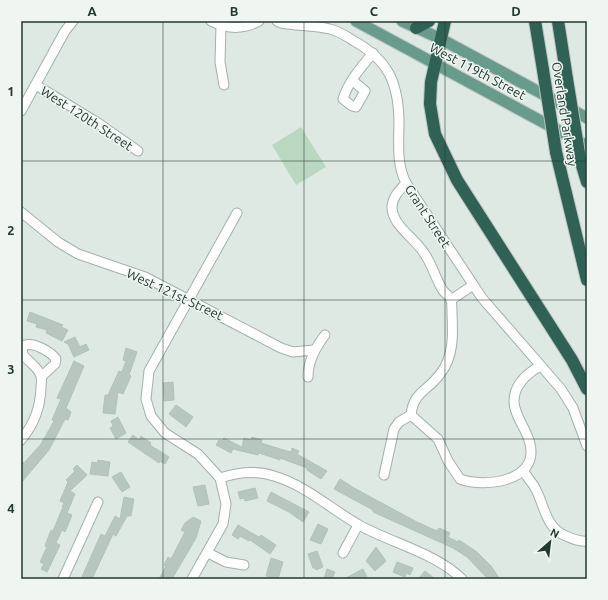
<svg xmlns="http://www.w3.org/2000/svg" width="608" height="600" viewBox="0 0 608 600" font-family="Ubuntu,sans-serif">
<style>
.green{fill:#bad8c1}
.building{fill:#b8c6c0;stroke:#b2c2bb}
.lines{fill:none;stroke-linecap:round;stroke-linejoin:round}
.minor-casing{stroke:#a3b0ab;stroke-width:11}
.major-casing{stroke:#bdc3c1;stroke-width:13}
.highway-casing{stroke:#bdc3c1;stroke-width:14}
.minor{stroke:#fff;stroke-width:9}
.major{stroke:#679b8b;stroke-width:11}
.highway{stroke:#306155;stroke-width:12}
.highway-bridge-casing{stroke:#bdc3c1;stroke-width:14;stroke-linecap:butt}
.highway-bridge{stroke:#306155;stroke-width:12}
.grid{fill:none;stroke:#223731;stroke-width:1;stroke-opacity:0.55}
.labels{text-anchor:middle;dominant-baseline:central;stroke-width:3;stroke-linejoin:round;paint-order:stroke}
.street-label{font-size:13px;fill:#223731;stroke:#eff6f2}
.neatline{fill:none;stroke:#223731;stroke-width:1.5}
.grid-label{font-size:13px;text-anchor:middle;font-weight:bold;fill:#223731}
</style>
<rect width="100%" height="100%" fill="#dfe9e4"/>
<polygon class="green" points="301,127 326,167 296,185 272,145"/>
<g class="building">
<polygon points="30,312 63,325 61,327 68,330 62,341 46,333 47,330 36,327 37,324 27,321"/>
<polygon points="75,337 80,347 86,344 89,350 74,357 68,344 64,342"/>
<polygon points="126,348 137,352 129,375 131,376 123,394 118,392 115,414 103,413 105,395 108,395 119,371 122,372 126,361 123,360"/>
<polygon points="74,361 84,366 66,408 71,412 68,420 65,419 49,450 21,483 21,460 24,463 41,444 54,421 52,420 61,399 57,398"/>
<polygon points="173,382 174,400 164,401 163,383"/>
<polygon points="176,405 193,417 186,427 169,414"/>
<polygon points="118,417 126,433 116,439 110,428 113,426 111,421"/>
<polygon points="133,435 139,440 141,436 151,443 150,445 169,457 165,464 160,461 159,463 128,442"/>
<polygon points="252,437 262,440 261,443 287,451 291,452 292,448 299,451 297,454 327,471 321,479 307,470 307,468 280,458 280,460 259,453 258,455 233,449 231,453 216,445 219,440 222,441 224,438 242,447 244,438 251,440"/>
<polygon points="98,460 110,462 108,476 90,474 92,462 97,463"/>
<polygon points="77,465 87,475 70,491 75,494 67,513 72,515 65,532 62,530 56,543 60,545 47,572 41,569 44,564 40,562 47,547 45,546 51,530 53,531 63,507 62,507 64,503 60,501 68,482 66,480 75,471 73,469"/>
<polygon points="121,472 130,487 122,492 112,477"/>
<polygon points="340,479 354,488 417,522 437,531 439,528 450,533 448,537 458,542 459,540 477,552 491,566 500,579 488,579 467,557 453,548 373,512 373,510 334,489"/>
<polygon points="205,485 209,504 198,506 193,487"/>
<polygon points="255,488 258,498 245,501 244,498 240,499 238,492"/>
<polygon points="271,492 309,512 303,522 289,512 267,501"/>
<polygon points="124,497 134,499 131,516 127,516 116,536 113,534 92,579 81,579 101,534 105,536 115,516 120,519"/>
<polygon points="193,517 201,521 196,538 172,579 159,579 166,566 164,565 168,557 171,559 185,532 181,530 185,523"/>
<polygon points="318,524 328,529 321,544 310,540"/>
<polygon points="238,525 259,537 261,535 276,545 270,554 250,540 249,541 240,536 238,539 232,535"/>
<polygon points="376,547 386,561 375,571 366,561"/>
<polygon points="317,551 323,567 316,570 315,568 313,568 308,554"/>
<polygon points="271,558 283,562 278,579 266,576"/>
<polygon points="397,562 413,568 410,575 406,573 405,577 393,572"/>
<polygon points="327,569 335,572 332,579 324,579"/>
<polygon points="363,569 368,579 344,579"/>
<polygon points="425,571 435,579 418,579"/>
</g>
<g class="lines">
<g class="minor-casing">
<g id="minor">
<path d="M 211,21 C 227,29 243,30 259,21"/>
<path d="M 277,21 L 281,23 C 297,26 314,25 330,29 C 339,31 346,36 354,41 C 388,60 398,82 399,120 C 399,142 396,163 406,183 L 482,298 L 561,389 L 573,408 L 587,446"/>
<polyline points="221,25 220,62 224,85"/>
<path d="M 353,81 L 365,91 L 356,107 L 352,106 L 343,99 C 348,82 362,66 373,53"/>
<polyline points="36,85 98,123 138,151"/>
<polyline points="21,111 65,31 73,21"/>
<path d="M 406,183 C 400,190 393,196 392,206 C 391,225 415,238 424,253 C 432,264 435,277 442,289 C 444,293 450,296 451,300 C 452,304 452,309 452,313 C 453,334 454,357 440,374 C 428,391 413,392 411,415"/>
<polyline points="21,212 58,242 78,254 145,277 281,348 293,352 314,350"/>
<path d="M 237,213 L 149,371 L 146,399 L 151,416 L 165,433 L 198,454 L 220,478 C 239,472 256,470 274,476 C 305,485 331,509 359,525 C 391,543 436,553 462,579"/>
<polyline points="451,300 473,285"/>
<path d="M 308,377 C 308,361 315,348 325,335"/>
<path d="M 411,415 L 438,439 L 448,461 L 460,479 C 484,488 539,482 530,444 C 527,429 514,416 514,401 C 514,384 528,373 540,366"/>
<path d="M 21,440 C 34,424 40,409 41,388 C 41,385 42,379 41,376 C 38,367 28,361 23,355 L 22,349 L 25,345 C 34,342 51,352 56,359 L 55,364 L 41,377"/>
<path d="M 523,470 C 526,476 530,480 534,486 C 545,504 544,527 566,536 C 573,539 579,542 587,541"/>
<polyline points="384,475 394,429 399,422 411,415"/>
<polyline points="208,553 226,562 244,565"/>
<polyline points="343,553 358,525"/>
<polyline points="63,579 98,502"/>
<polyline points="192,579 223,524 226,504 220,478"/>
</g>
</g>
<g class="major-casing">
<g id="major">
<polyline points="356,21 587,146"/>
<polyline points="402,21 441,39 587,118"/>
</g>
</g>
<g class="highway-casing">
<g id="highway">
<polyline points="445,21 431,82 430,104 435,134 457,180 572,360 587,389"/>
<polyline points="535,21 543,70"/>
<polyline points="558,21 567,79"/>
<polyline points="416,28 429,21"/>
<polyline points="556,152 587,280"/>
<polyline points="580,159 587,182"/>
</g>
</g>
<use href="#minor" class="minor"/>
<use href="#major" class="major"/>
<use href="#highway" class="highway"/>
<g class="highway-bridge-casing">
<g id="highway-bridge">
<polyline points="543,70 556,152"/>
<polyline points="567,79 580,159"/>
</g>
</g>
<use href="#highway-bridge" class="highway-bridge"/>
</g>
<path class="grid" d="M 163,21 L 163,579M 304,21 L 304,579M 445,21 L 445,579M 21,161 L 587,161M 21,300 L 587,300M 21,439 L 587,439"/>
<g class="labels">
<g class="street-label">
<text transform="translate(478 71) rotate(28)">West 119th Street</text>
<text transform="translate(565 114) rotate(81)">Overland Parkway</text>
<text transform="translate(87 118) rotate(33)">West 120th Street</text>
<text transform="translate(428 216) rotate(57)">Grant Street</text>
<text transform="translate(175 294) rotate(25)">West 121st Street</text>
</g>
</g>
<rect width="608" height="600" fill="none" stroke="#eff6f2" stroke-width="44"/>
<g transform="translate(550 542) rotate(28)" stroke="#eff6f2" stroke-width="3" paint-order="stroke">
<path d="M0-3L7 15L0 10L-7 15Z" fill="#223731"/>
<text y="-6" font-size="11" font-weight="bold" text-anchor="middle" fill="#223731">N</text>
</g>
<rect x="22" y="22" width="564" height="556" class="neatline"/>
<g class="grid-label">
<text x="92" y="16">A</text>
<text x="234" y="16">B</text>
<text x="374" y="16">C</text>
<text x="516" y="16">D</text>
<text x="11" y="96">1</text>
<text x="11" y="235">2</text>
<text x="11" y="374">3</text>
<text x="11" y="513">4</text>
</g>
</svg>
